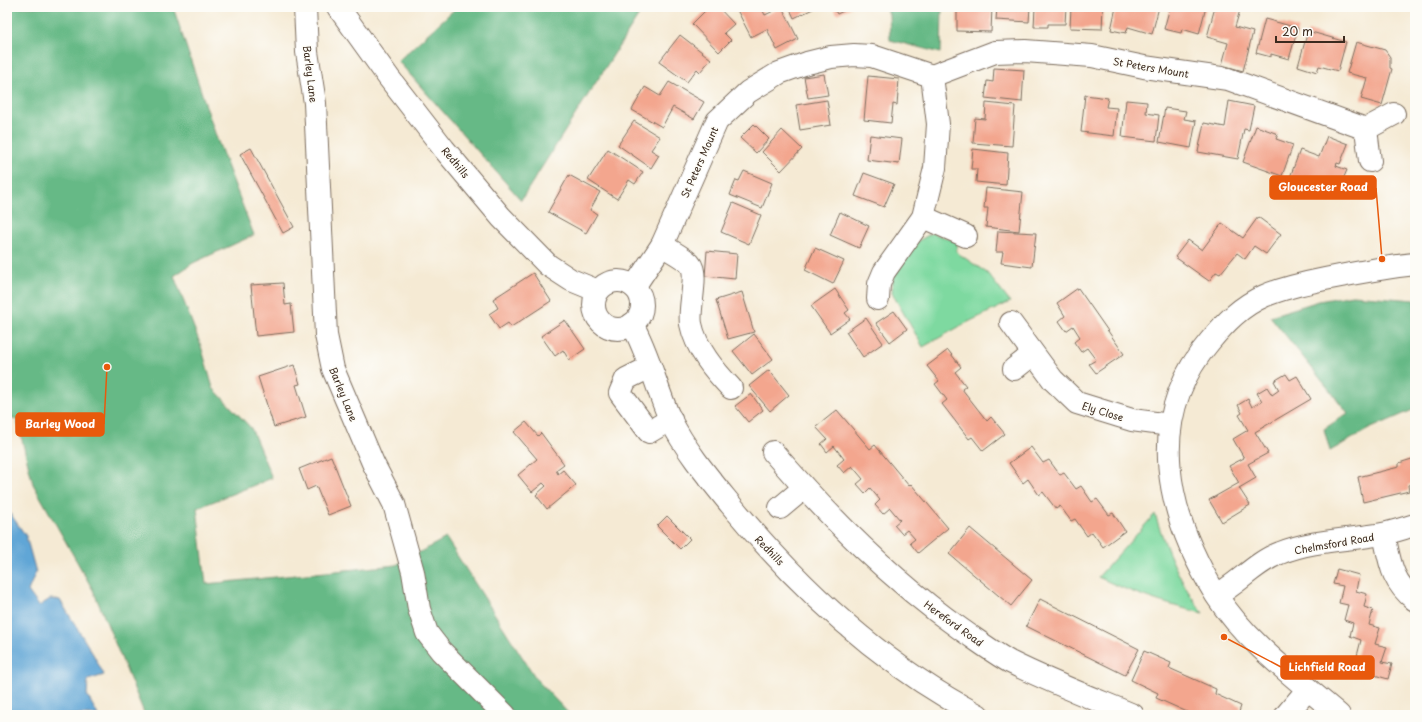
<svg xmlns="http://www.w3.org/2000/svg" width="1422" height="722" viewBox="0 0 1422 722" font-family="'Playpen Sans',sans-serif">
<style>
.green{fill:#7ed9a0;stroke:#5c825f}
.forest{fill:#66b986;stroke:#507252}
.water{fill:#60a6d6;stroke:#4e687a}
.building{fill:#f3a68e}
.lines{fill:none;stroke-linecap:round;stroke-linejoin:round}
.minor-casing{stroke:#7c6d5e;stroke-width:24}
.minor{stroke:#fff;stroke-width:22}
.labels{text-anchor:middle;dominant-baseline:central;stroke-width:3;stroke-linejoin:round;paint-order:stroke}
.street-label{font-size:10px;fill:#3b2a1e;stroke:#fdfcf7}
.leader{fill:none;stroke:#e8590c;stroke-width:1.5}
.callout-dot{fill:#e8590c;stroke:#fdfcf7;stroke-width:1.5}
.callout{fill:#e8590c;stroke:#e8590c;stroke-width:1.5}
.callout-label{font-size:11px;text-anchor:middle;font-weight:bold;fill:#fff}
</style>
<rect width="100%" height="100%" fill="#fdfcf7"/>
<filter id="ink" filterUnits="userSpaceOnUse"><feTurbulence type="fractalNoise" baseFrequency=".025" numOctaves="2"/><feDisplacementMap in="SourceGraphic" scale="8" xChannelSelector="R" yChannelSelector="G"/><feConvolveMatrix kernelMatrix="1 2 1 2 8 2 1 2 1" color-interpolation-filters="sRGB"/></filter>
<filter id="wash" filterUnits="userSpaceOnUse"><feTurbulence type="fractalNoise" baseFrequency=".012" numOctaves="4" result="noise"/><feDisplacementMap in="SourceGraphic" scale="16" xChannelSelector="R" yChannelSelector="G"/><feGaussianBlur stdDeviation="0.9" result="paint"/><feColorMatrix in="noise" values="0 0 0 0 0 0 0 0 0 0 0 0 0 0 0 0 0 1.4 0 .05"/><feComposite in="paint" operator="in"/></filter>
<g filter="url(#wash)">
<rect width="100%" height="100%" fill="#f5ead4"/>
<g class="green">
<polygon points="932,233 958,242 956,250 959,254 987,273 1010,302 964,324 923,347 892,293 893,278 918,241"/>
<path d="M 1155,514 C 1166,550 1180,583 1203,613 C 1166,605 1132,593 1098,577 Z"/>
</g>
<g class="forest">
<polygon points="7,7 173,7 217,139 254,235 193,263 174,276 201,346 213,388 251,428 272,478 197,508 206,584 396,565 446,538 537,680 570,715 145,715 93,590 33,484 17,420 7,418"/>
<polygon points="457,7 644,7 521,200 398,61"/>
<polygon points="886,7 942,7 941,53 890,40 889,14"/>
<polygon points="1352,295 1415,300 1415,409 1369,429 1330,451 1324,429 1348,413 1270,316 1319,301"/>
</g>
<polygon class="water" points="7,509 26,536 36,572 28,591 39,606 50,599 60,600 93,654 104,675 88,680 87,695 98,715 7,715"/>
<g id="blocks">
<g class="building">
<polygon points="709,7 718,7 734,24 724,33 731,40 719,52 692,24"/>
<polygon points="761,7 765,15 782,7 798,39 777,50 767,29 751,37 736,8"/>
<polygon points="789,7 817,7 794,18"/>
<polygon points="833,7 852,7 837,14"/>
<polygon points="957,7 992,7 991,32 957,31"/>
<polygon points="997,7 1030,7 1029,22 996,20"/>
<polygon points="1035,7 1066,7 1065,24 1048,24 1048,27 1034,27"/>
<polygon points="1071,7 1103,7 1102,29 1070,28"/>
<polygon points="1116,7 1159,7 1152,34 1128,27 1126,33 1111,30"/>
<polygon points="1170,7 1206,7 1199,34 1182,29 1181,33 1164,29"/>
<polygon points="1215,7 1230,7 1240,10 1235,27 1253,32 1243,71 1222,65 1228,43 1207,37"/>
<polygon points="1265,19 1298,28 1289,59 1271,54 1271,57 1256,53"/>
<polygon points="1308,31 1346,42 1338,71 1319,66 1317,72 1298,66"/>
<polygon points="680,35 711,59 700,72 697,69 687,82 659,62"/>
<polygon points="1356,42 1385,50 1390,57 1390,68 1392,69 1382,105 1361,99 1367,78 1347,73"/>
<polygon points="994,68 1024,70 1022,102 985,98 987,81 993,82"/>
<polygon points="824,74 828,95 808,98 804,77"/>
<polygon points="868,76 899,79 897,105 893,104 891,123 864,120"/>
<polygon points="669,82 704,102 694,119 673,107 662,127 632,110 645,87 660,96"/>
<polygon points="1085,95 1108,98 1106,107 1117,108 1114,136 1081,132"/>
<polygon points="827,100 831,125 800,130 796,105"/>
<polygon points="1126,100 1147,102 1146,113 1159,115 1156,141 1122,137"/>
<polygon points="1229,101 1254,106 1249,130 1244,129 1238,159 1198,152 1204,123 1225,127"/>
<polygon points="986,103 1015,106 1012,146 973,143 975,118 985,119"/>
<polygon points="1165,108 1186,111 1184,119 1196,121 1191,148 1159,142"/>
<polygon points="634,121 660,137 651,150 659,155 651,168 618,145"/>
<polygon points="754,124 769,139 756,153 740,138"/>
<polygon points="1256,126 1278,134 1276,139 1293,145 1282,176 1243,162"/>
<polygon points="782,130 802,149 781,171 762,152"/>
<polygon points="870,135 902,139 899,164 867,160"/>
<polygon points="1327,136 1348,144 1340,164 1337,163 1336,166 1347,170 1341,184 1330,179 1325,193 1289,180 1300,150 1319,157"/>
<polygon points="251,148 294,227 283,233 240,154"/>
<polygon points="608,149 643,172 635,184 629,180 617,199 588,180"/>
<polygon points="973,149 1008,153 1006,185 976,182 977,169 971,169"/>
<polygon points="744,171 772,183 762,208 730,195 736,180 739,181"/>
<polygon points="864,173 894,184 884,207 855,196"/>
<polygon points="569,175 600,192 590,210 597,214 586,233 548,212"/>
<polygon points="986,188 1023,192 1019,231 986,227 988,208 984,208"/>
<polygon points="733,203 761,215 749,244 721,232"/>
<polygon points="840,212 869,226 859,248 830,235"/>
<polygon points="1258,217 1281,234 1266,254 1254,246 1245,259 1237,253 1220,274 1216,272 1209,281 1175,257 1188,240 1202,250 1222,223 1243,238"/>
<polygon points="998,231 1036,233 1032,267 1001,263 1003,252 996,252"/>
<polygon points="815,248 844,261 833,284 805,270"/>
<polygon points="707,251 737,254 735,279 705,276"/>
<polygon points="533,273 551,301 511,327 508,323 499,329 489,314 498,308 493,299"/>
<polygon points="283,283 285,305 291,304 294,332 256,336 251,285"/>
<polygon points="1078,288 1124,354 1096,373 1089,364 1096,360 1087,348 1081,352 1074,342 1080,337 1073,326 1066,331 1059,321 1065,316 1057,303"/>
<polygon points="835,289 849,310 845,313 850,319 830,333 811,306"/>
<polygon points="742,292 754,332 728,339 716,300"/>
<polygon points="894,311 907,329 890,342 876,323"/>
<polygon points="866,318 883,343 863,357 846,332"/>
<polygon points="565,320 585,349 569,360 563,350 555,356 541,336"/>
<polygon points="754,334 773,359 752,375 733,351"/>
<polygon points="948,350 961,367 955,372 966,386 962,389 987,421 991,417 1005,434 983,451 972,437 969,439 942,404 947,400 935,384 939,381 927,366"/>
<polygon points="294,365 300,384 296,385 306,417 274,427 258,377"/>
<polygon points="769,370 789,395 770,411 749,386"/>
<polygon points="1286,374 1290,380 1297,376 1311,399 1255,432 1268,453 1248,464 1256,478 1239,488 1250,505 1222,522 1209,500 1239,483 1229,466 1244,458 1233,439 1248,430 1239,415 1242,413 1238,405 1248,399 1252,407 1262,401 1257,393 1267,387 1272,395 1279,390 1274,381"/>
<polygon points="751,394 763,410 748,422 735,406"/>
<polygon points="837,410 870,449 875,445 909,486 911,484 948,528 918,553 910,543 915,539 907,530 902,534 894,525 900,520 890,508 883,514 875,505 880,500 870,488 865,493 857,484 863,479 852,466 844,473 837,465 844,459 834,446 827,452 821,444 827,439 816,427"/>
<polygon points="526,422 538,436 541,433 564,464 556,470 558,474 563,470 576,485 547,509 536,495 546,486 543,483 532,492 518,475 537,459 514,432"/>
<polygon points="1031,447 1043,463 1049,460 1060,475 1064,473 1076,489 1081,486 1092,502 1097,499 1109,515 1113,513 1125,531 1103,547 1092,532 1087,536 1075,519 1071,521 1060,506 1056,509 1043,492 1039,495 1028,479 1023,483 1009,463"/>
<polygon points="331,456 351,506 328,515 316,486 307,490 299,469"/>
<polygon points="1415,458 1415,483 1408,485 1409,491 1363,502 1358,477 1399,467 1399,463"/>
<polygon points="667,516 690,539 680,549 657,526"/>
<polygon points="970,528 1032,580 1011,606 949,554"/>
<polygon points="1337,569 1359,575 1356,591 1367,594 1364,607 1373,610 1369,625 1380,628 1375,644 1387,647 1382,662 1392,664 1388,679 1364,672 1367,659 1357,656 1361,640 1350,636 1353,623 1344,620 1348,605 1339,603 1343,586 1333,584"/>
<polygon points="1040,599 1139,649 1125,675 1026,626"/>
<polygon points="1144,651 1171,663 1169,668 1216,689 1215,694 1241,706 1238,715 1194,715 1156,698 1158,693 1131,680"/>
</g>
</g>
</g>
<g filter="url(#ink)">
<use href="#blocks" fill-opacity="0" stroke="#7c6d5e" stroke-width="1"/>
<g class="lines">
<g class="minor-casing">
<g id="minor">
<polyline points="305,7 307,52 315,103 326,335 333,369 373,463 394,504 413,572 419,609 427,633 441,651 505,715"/>
<polyline points="338,7 389,78 444,149 501,217 548,265 571,280 598,291"/>
<polyline points="932,76 995,52 1025,51 1092,56 1144,67 1228,79 1366,129 1370,161"/>
<polyline points="1366,129 1394,114"/>
<polyline points="923,217 966,236"/>
<path d="M 662,245 C 669,250 685,258 690,264 C 699,274 688,309 691,324 C 696,349 715,371 731,388"/>
<circle cx="618" cy="305" r="24"/>
<polyline points="634,287 662,245 717,121 748,92 779,73 807,63 831,57 854,55 872,56 932,76 938,124 935,168 923,217 884,272 879,284 878,299"/>
<polyline points="1011,323 1053,380 1077,403 1132,420 1170,425"/>
<path d="M 632,324 C 649,354 656,388 670,419 C 686,451 709,478 731,505 C 800,589 881,664 978,715"/>
<polyline points="650,367 626,379 620,393 649,432 671,419"/>
<polyline points="1014,369 1033,354"/>
<path d="M 773,452 C 830,518 891,580 962,630 C 978,641 994,653 1010,662 C 1050,682 1092,698 1133,715"/>
<polyline points="780,508 804,488"/>
<path d="M 1384,534 C 1390,562 1391,581 1415,600"/>
<path d="M 1217,595 C 1239,583 1256,562 1280,553 C 1312,540 1349,540 1382,534 C 1393,532 1404,528 1415,525"/>
<polyline points="1286,715 1308,689"/>
<path d="M 1339,715 C 1297,679 1246,642 1216,595 C 1167,515 1143,419 1210,341 C 1225,323 1241,306 1264,296 C 1283,288 1305,283 1325,279 C 1355,273 1385,267 1415,264"/>
</g>
</g>
<use href="#minor" class="minor"/>
</g>
</g>
<g class="labels">
<g class="street-label">
<text transform="translate(1151 67) rotate(10)">St Peters Mount</text>
<text transform="translate(311 74) rotate(83)">Barley Lane</text>
<text transform="translate(456 162) rotate(50)">Redhills</text>
<text transform="translate(699 162) rotate(-66)">St Peters Mount</text>
<text transform="translate(344 394) rotate(68)">Barley Lane</text>
<text transform="translate(1103 411) rotate(17)">Ely Close</text>
<text transform="translate(1334 543) rotate(-10)">Chelmsford Road</text>
<text transform="translate(770 550) rotate(46)">Redhills</text>
<text transform="translate(954 623) rotate(36)">Hereford Road</text>
</g>
</g>
<path class="leader" d="M1382 259L1376 188M107 367L104 424M1224 637L1281 667"/>
<g class="callout-dot">
<circle cx="1382" cy="259" r="4"/>
<circle cx="107" cy="367" r="4"/>
<circle cx="1224" cy="637" r="4"/>
</g>
<g class="callout">
<rect x="1270" y="176" width="106" height="23" rx="4"/>
<rect x="16" y="413" width="88" height="23" rx="4"/>
<rect x="1281" y="656" width="93" height="23" rx="4"/>
</g>
<g class="callout-label">
<text x="1323" y="191">Gloucester Road</text>
<text x="60" y="428">Barley Wood</text>
<text x="1327" y="671">Lichfield Road</text>
</g>
<rect width="1422" height="722" fill="none" stroke="#fdfcf7" stroke-width="24"/>
<path d="M1276 36v6h68v-6" fill="none" stroke="#3b2a1e" stroke-width="2"/>
<text x="1282" y="36" font-size="12" fill="#3b2a1e" stroke="#fdfcf7" stroke-width="3" paint-order="stroke">20 m</text>
</svg>
